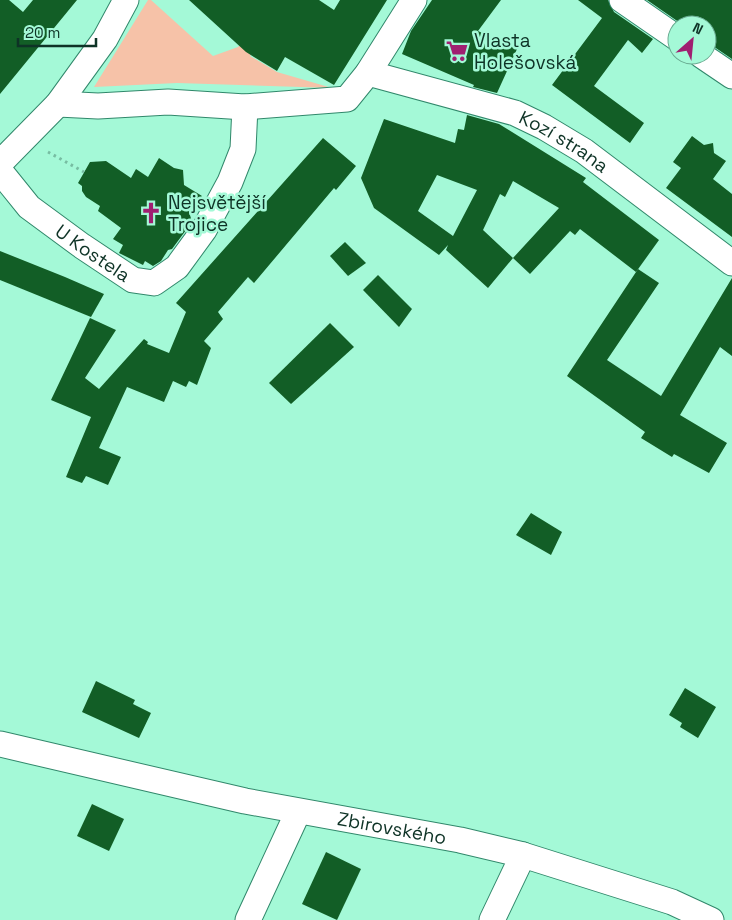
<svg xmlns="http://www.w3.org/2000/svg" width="732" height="920" viewBox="0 0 732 920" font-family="'Space Grotesk',sans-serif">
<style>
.green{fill:#f6c2a8}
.building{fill:#125e26;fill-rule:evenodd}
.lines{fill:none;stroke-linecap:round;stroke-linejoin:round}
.minor-casing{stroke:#31886b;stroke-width:27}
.path{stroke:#77bda2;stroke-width:3;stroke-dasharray:2.5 4;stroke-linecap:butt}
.minor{stroke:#fff;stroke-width:25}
.labels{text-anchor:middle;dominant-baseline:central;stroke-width:5;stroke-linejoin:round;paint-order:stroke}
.poi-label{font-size:19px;fill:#0e3326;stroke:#a4f9d7;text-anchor:start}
.street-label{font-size:19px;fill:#0e3326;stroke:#a4f9d7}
</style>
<rect width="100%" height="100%" fill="#a4f9d7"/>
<polygon class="green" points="148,0 151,0 213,56 238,47 286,0 306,0 250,56 277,72 332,88 177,83 94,87"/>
<g class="building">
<polygon points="0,0 9,0 23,12 33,0 77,0 0,94"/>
<polygon points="189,0 319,0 334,10 340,0 387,0 334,85 285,57 277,71 246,52"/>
<polygon points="432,0 501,0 478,31 517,49 497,93 473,87 474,85 402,54 411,31"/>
<polygon points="578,0 608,0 614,12 653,39 642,53 628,40 594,86 644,123 630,143 552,85 602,18"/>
<polygon points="647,0 732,0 732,59 707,42 707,25 683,25"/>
<path d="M 467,115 L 499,124 L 586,178 L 583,182 L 659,240 L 636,272 L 580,229 L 575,235 L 570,231 L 530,274 L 513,258 L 488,288 L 446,250 L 448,245 L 439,255 L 374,208 L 361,178 L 384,119 L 455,143 L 458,129 L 464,130 ZM 437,175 L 477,190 L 453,236 L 418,211 ZM 513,181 L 559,208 L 513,258 L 483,230 L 500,194 L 505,197 Z"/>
<polygon points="692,136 704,145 713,143 714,153 726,161 713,179 732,194 732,237 666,188 681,168 673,162"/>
<polygon points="323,138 356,166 336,190 334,188 254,283 248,277 218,312 223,319 204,341 211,348 197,385 189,381 186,387 173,381 164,402 127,387 99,448 121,457 108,485 86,476 82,483 66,477 91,417 51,400 90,318 116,330 85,378 99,389 144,339 148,342 147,344 169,353 186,312 176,303"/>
<polygon points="159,158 174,168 183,170 184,185 202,196 190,215 192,222 172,249 168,250 161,261 153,266 145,261 143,265 119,253 123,245 113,239 121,228 98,211 100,206 86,197 82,191 82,186 78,183 90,162 106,161 131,178 136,169 148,177"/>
<polygon points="345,242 366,263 348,276 330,256"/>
<polygon points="0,251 65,277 104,294 91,317 0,280"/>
<polygon points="638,269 659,283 607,360 661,396 732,278 732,356 720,347 680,415 727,443 709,473 674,454 672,457 641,438 645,432 567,376"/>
<polygon points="378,275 412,309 399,327 363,290"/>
<polygon points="330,323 354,347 291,404 269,383"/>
<polygon points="531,513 562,532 551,555 516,535"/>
<polygon points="96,681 135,700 133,704 151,713 139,738 82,712"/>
<polygon points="685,688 716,707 698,738 680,727 682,723 669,715"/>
<polygon points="92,804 124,819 109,851 77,836"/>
<polygon points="326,852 361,869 337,920 302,904"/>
</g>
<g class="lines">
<g class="minor-casing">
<g id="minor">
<polyline points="622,0 677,38"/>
<polyline points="701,55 732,76"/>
<path id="s1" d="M 368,73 L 515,113 L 544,127 L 584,151 L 732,263"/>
<polyline points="58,104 98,106 168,102 245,107 347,99 368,73 414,0"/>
<polyline points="0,163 58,104 105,39 126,0"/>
<path id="s2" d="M 0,171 L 29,207 L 82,246 L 133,280 L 154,283 L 177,267 L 204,230 L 230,182 L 243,149 L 245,107"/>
<path id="s3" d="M 0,744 L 245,801 L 460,840 L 523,855 L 672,902 L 711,920"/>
<polyline points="248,920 298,812"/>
<polyline points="492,920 523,855"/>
</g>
</g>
<polyline class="path" points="48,152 84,172"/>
<use href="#minor" class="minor"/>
</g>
<defs>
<g id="supermarket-bare" transform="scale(1.725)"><path d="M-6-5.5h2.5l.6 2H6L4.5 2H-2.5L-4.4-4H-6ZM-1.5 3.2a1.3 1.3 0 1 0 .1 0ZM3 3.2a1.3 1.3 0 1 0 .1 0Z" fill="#a01f71" stroke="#a4f9d7" stroke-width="2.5" paint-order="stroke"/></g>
<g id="church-bare" transform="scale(1.725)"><path d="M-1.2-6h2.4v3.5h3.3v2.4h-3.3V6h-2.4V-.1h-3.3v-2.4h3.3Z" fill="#a01f71" stroke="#a4f9d7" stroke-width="2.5" paint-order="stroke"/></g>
</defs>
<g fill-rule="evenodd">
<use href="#supermarket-bare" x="457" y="51"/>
<use href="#church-bare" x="151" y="213"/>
</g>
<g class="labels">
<g class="poi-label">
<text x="474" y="40">Vlasta<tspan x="474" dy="22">Holešovská</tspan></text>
<text x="168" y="202">Nejsvětější<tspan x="168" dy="22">Trojice</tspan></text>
</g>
<g class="street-label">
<text stroke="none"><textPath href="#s1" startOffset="209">Kozí strana</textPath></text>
<text stroke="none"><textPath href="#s2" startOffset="125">U Kostela</textPath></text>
<text stroke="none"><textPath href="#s3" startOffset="401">Zbirovského</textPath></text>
</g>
</g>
<g transform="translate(692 40) rotate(27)"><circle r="24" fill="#a4f9d7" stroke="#68aa90"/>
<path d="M0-4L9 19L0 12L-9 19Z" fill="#a01f71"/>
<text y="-8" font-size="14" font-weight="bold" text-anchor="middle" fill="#0e3326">N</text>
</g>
<path d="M18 38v8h78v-8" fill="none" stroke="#0e3326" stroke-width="2.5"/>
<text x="25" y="38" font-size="15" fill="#0e3326" stroke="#a4f9d7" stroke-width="4" paint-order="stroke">20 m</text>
</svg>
